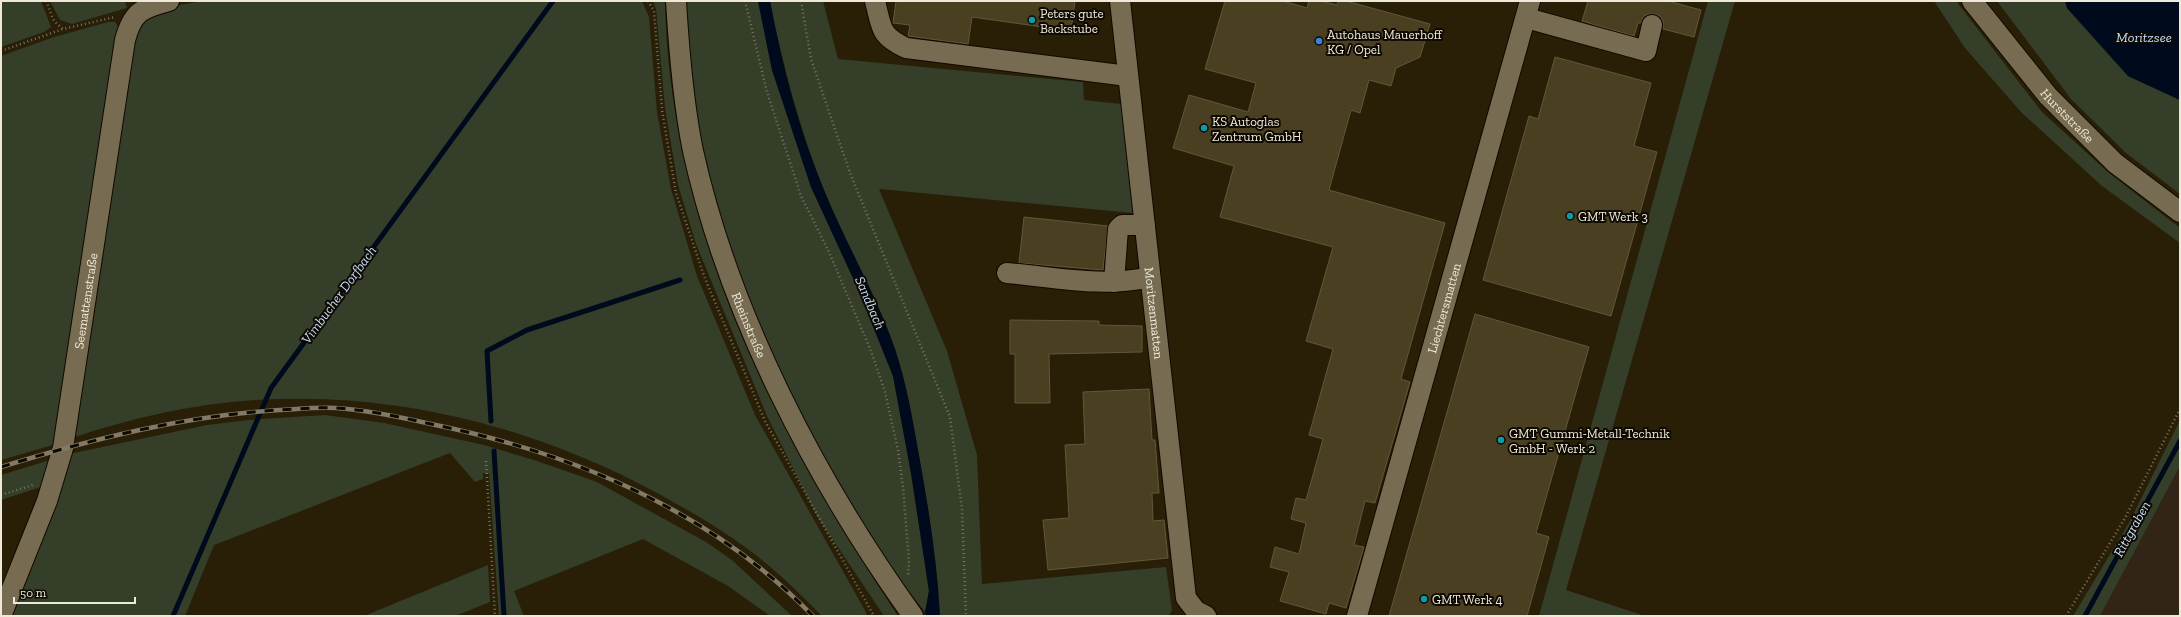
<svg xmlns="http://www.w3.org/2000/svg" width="2181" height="617" viewBox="0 0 2181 617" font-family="'Zilla Slab',serif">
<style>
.commercial{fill:#322517}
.green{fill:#343e29}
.water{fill:#000a1d}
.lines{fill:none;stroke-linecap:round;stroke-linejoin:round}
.stream{stroke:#000a1d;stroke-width:5}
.building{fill:#4a3f21;stroke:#61573d}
.minor-casing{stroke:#110900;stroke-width:22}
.path{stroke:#7c745f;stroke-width:2.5;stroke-dasharray:1 3;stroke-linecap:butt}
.minor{stroke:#776c51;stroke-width:20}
.rail-casing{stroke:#827a65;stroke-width:4.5}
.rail{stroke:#0e0a02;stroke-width:3;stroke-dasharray:9;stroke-linecap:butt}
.culture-dot{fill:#0f9aa8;stroke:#0e0a02;stroke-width:1.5}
.shop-dot{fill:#3f7fe0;stroke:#0e0a02;stroke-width:1.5}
.labels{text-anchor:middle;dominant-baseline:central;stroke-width:4;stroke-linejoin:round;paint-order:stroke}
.poi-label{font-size:13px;fill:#efe9da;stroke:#0e0a02;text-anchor:start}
.street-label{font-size:13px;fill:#efe9da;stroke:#0e0a02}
.water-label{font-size:14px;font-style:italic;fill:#c6dffb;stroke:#0e0a02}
</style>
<rect width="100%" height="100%" fill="#281f06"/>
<polygon class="commercial" points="2180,466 2180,616 2100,616"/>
<g class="green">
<polygon points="1,1 41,1 51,27 44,32 1,47"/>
<polygon points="50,1 125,1 127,8 72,24 60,20"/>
<path d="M 203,1 L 642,1 L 649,17 L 657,112 L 671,189 L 697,276 L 755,415 L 867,614 L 866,616 L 822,616 C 799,593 776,570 749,550 C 721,529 690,511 659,494 C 536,427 396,391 255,400 C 193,404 131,418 72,438 L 133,29 L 161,8 Z"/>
<path d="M 653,1 L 665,1 C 667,130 705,259 759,375 C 772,404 789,431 804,458 C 834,513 863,564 898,616 L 884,616 L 817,516 L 767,416 L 696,244 L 678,185 L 665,108 L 656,9 Z"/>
<path d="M 686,1 L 758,1 L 772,70 L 811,187 L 858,289 L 893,376 L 911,473 L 929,591 L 925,612 C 906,587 885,563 869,536 C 820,460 780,378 747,294 C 733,261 719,228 711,193 C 695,131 686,65 686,1 Z"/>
<path d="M 770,1 L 823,1 L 838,59 L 1083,82 L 1084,100 L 1121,104 L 1133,213 L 879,189 L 947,351 L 977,455 L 982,584 L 1166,567 L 1172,610 L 1169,616 L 940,616 C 937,560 928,505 918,450 C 912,416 906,382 895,349 C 876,294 846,244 824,190 C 800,131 782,63 770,1 Z"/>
<polygon points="1708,1 1735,1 1566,590 1645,616 1539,616"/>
<polygon points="1934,1 1956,1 2042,112 2109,173 2180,228 2180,243 2102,186 2021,112 1965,48"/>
<polygon points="1997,1 2065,1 2067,8 2128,76 2180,100 2180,194 2126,153 2071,99"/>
<polygon points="108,22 115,22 119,28 119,34 53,445 1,460 1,56 54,37"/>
<polygon points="325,415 384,423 484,445 537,461 597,482 706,542 732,560 792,616 770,616 728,586 643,539 514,591 524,616 499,616 489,474 483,473 483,479 475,482 450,453 214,545 185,616 5,616 69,454 207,425 248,420"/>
<polygon points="2180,420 2180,466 2100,616 2073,616 2130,521"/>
<polygon points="53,459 44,486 1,500 1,475"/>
<polygon points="488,565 490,602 455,616 364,616"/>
</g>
<g class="water">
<path d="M 758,1 L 770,1 C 782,65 799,130 824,190 C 846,244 876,294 895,349 C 906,382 912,416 918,450 C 928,505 937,560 940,616 L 927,616 L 925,612 L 929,591 L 911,473 L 893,376 L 858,289 L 811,187 L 772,70 Z"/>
<polygon points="2065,1 2180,1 2180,100 2128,76 2067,8"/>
</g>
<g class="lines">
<g class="stream">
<polyline points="491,421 487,351 527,330 680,280"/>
<polyline points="494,451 504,616"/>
<polyline points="173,616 271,388 553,1"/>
<polyline points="2085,616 2180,441"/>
</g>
</g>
<g class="building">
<polygon points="896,1 1075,1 1071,31 972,17 968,44 908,36 910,25 893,23"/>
<polygon points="1225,1 1283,1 1307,8 1309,1 1321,1 1337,5 1338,1 1346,1 1430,24 1420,57 1396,68 1391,86 1369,80 1360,113 1351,110 1329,190 1445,223 1401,379 1410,382 1375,503 1365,501 1354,545 1364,547 1346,608 1329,603 1326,614 1280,601 1289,572 1270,567 1275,547 1299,554 1306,523 1291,519 1296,498 1306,500 1323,439 1309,435 1333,349 1306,341 1333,247 1220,217 1234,166 1173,148 1189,95 1248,112 1256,83 1205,69"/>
<polygon points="1588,1 1668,1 1701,10 1694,37 1663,29 1663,21 1660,16 1654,14 1648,14 1643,17 1641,23 1638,23 1634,36 1582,21"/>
<polygon points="1555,57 1651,83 1634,146 1657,152 1611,316 1483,280 1529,116 1538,119"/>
<polygon points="1024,217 1108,226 1103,270 1019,263"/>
<polygon points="1475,314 1589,347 1536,533 1549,537 1527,616 1389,616"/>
<polygon points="1010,320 1099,321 1099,325 1142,326 1142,352 1049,354 1050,403 1015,403 1015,354 1010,354"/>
<polygon points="1149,389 1152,440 1155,440 1159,493 1152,493 1153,521 1164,520 1168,558 1048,570 1043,520 1069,518 1065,445 1085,444 1083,392"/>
</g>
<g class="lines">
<g class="minor-casing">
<g id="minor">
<path id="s1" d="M 676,1 C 679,51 683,102 693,151 C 729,314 816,481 913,616"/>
<path d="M 875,1 C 882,28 879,35 906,48 L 1128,76"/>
<path id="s2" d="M 1120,1 L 1186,598 L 1196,611 L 1206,616"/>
<path id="s3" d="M 1972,1 L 2048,96 L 2115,163 L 2180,212"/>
<polyline points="1526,18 1646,51 1652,25"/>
<path d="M 1007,273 C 1055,277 1103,288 1150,277"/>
<polyline points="1114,282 1118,229 1122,225 1145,225"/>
<path id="s4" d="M 1,616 L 47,501 L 63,448 L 125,40 C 133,11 141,9 169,1"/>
<path id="s5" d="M 1357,616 L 1530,1"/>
</g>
</g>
<g class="path">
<polyline points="46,1 54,21 63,29 115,17"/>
<polyline points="648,1 654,11 662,110 676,193 704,276 765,421 874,616"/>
<polyline points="745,1 767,92 801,196 829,252 871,351 885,392 898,450 903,487 909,562 908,577"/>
<polyline points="801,1 811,59 850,173 950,417 962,509 966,616"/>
<polyline points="1,51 63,29"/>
<polyline points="486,461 495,616"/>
<polyline points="1,495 33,485"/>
<polyline points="2066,616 2125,518 2180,409"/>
<polyline points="2179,616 2180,613"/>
</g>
<use href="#minor" class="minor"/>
<g class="rail-casing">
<path id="rail" d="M 1,467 C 92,439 184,416 279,410 C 298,409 318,407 336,408 C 368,410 400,417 431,424 C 573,453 711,511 813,616"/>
</g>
<use href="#rail" class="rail"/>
</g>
<g class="culture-dot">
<circle cx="1032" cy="20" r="4"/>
<circle cx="1204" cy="128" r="4"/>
<circle cx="1570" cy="216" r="4"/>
<circle cx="1501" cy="440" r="4"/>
<circle cx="1424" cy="599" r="4"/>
</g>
<circle class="shop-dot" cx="1319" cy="41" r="4"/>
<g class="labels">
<g class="poi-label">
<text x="1040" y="13">Peters gute<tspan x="1040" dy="15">Backstube</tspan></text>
<text x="1327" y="34">Autohaus Mauerhoff<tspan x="1327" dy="15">KG / Opel</tspan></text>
<text x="1212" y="121">KS Autoglas<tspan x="1212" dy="15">Zentrum GmbH</tspan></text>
<text x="1578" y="216">GMT Werk 3</text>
<text x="1509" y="433">GMT Gummi-Metall-Technik<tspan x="1509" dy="15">GmbH - Werk 2</tspan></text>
<text x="1432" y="599">GMT Werk 4</text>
</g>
<g class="street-label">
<text stroke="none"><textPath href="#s3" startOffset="149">Hurststraße</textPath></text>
<text stroke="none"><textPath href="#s4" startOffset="328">Seemattenstraße</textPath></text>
<text stroke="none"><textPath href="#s5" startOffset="320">Liechtersmatten</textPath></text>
<text stroke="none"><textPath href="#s2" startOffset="314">Moritzenmatten</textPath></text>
<text stroke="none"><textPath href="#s1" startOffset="334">Rheinstraße</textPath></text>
</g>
<g class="water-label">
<text x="2144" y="37">Moritzsee</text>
<text transform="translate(339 295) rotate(-54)">Vimbucher Dorfbach</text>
<text transform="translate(870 303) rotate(67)">Sandbach</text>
<text transform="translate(2132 529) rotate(-61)">Rittgraben</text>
</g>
</g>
<rect width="2181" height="617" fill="none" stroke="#efe9da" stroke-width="4"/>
<path d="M14 597v6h121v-6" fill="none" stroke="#efe9da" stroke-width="2"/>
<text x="20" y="597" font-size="12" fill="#efe9da" stroke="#0e0a02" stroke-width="3" paint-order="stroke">50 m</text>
</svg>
